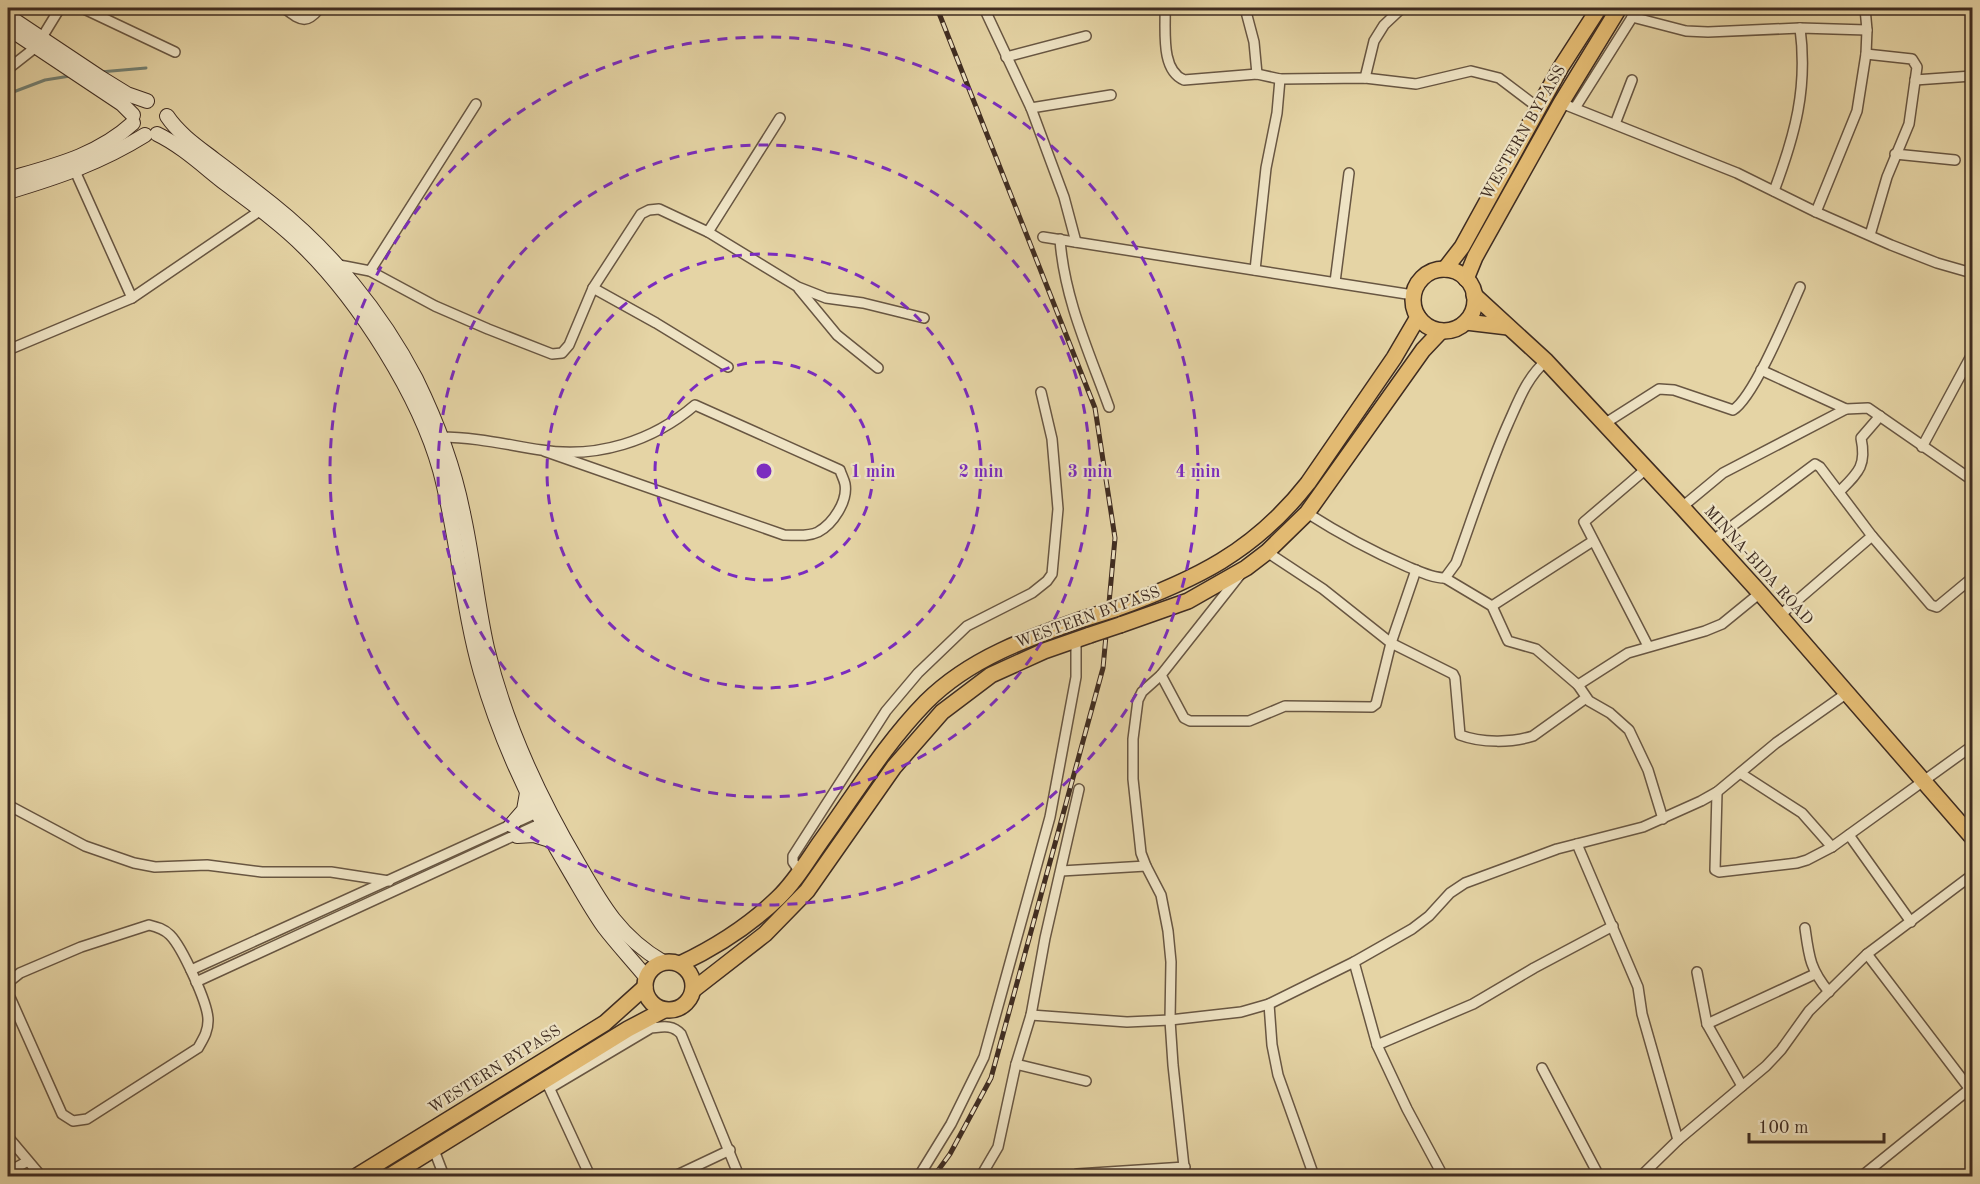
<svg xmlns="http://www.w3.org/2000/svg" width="1980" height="1184" viewBox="0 0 1980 1184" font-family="'Old Standard TT',serif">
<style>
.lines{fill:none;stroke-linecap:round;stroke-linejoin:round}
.stream{stroke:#738073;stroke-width:3}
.minor-casing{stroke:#685642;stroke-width:12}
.secondary-casing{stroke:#3f2c21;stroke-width:16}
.primary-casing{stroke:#3f2c21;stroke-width:18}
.minor{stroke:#eee3c4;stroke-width:9}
.secondary{stroke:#eee3c4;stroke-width:14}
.primary{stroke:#e2ba72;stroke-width:15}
.rail-casing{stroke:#3f2c21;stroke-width:5}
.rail{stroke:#eee3c4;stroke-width:3;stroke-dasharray:9;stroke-linecap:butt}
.primary-bridge-casing{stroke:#3f2c21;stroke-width:18;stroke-linecap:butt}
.primary-bridge{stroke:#e2ba72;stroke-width:15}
.ring{fill:none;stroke:#7b2cbf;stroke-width:3;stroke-dasharray:10 8}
.labels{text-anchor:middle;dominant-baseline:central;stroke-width:4.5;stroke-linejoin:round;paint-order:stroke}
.street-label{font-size:16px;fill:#3f2c21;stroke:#eee3c4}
.centre{fill:#7b2cbf;stroke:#eee3c4;stroke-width:3}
.ring-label{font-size:18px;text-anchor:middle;font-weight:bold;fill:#7b2cbf;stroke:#eee3c4;stroke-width:4.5;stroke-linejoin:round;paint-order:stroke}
</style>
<rect width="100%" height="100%" fill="#e5d4a5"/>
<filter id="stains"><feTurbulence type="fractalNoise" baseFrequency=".00333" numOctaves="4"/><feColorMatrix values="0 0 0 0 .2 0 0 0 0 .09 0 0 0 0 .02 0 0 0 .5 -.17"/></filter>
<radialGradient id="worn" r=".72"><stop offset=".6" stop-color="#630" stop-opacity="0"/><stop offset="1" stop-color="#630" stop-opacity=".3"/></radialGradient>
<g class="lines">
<g class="stream">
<polyline points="100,72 146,68"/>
<polyline points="8,94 45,80 70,76"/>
</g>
<g class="minor-casing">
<g id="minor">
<polyline points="82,8 175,52"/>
<path d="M 284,8 C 301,20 305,26 320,8"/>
<polyline points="984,8 1031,108 1064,197 1076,242"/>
<path d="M 1165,8 C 1166,29 1160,70 1184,80 L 1257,74 L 1280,79 L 1365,78 L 1416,84 L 1471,71 L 1499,78 L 1540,109"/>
<polyline points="1245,8 1254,42 1257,74"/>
<polyline points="1632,17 1686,31 1708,32 1800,28 1867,30"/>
<polyline points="41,39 60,8"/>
<polyline points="1866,54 1912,59 1917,67 1909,124 1887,177 1870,235"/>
<polyline points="1006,57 1086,36"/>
<polyline points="8,69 36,47"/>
<polyline points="1365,78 1374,41 1384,25 1402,8"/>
<polyline points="1915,80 1972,76"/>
<polyline points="1561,103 1737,173 1816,212 1891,245 1937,263 1972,273"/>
<polyline points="1031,108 1111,95"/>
<polyline points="1575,108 1638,8"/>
<polyline points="1615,124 1632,80"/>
<polyline points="1895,154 1955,160"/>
<polyline points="75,171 132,298"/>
<path d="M 1774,191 C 1795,135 1808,88 1800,28"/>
<polyline points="1816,212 1857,111 1866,54 1867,30 1865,8"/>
<polyline points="708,232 780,118"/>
<polyline points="1043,237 1413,295"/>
<path d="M 1060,239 C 1064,298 1089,352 1109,407"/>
<polyline points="339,265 370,271 435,306 488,329 552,354 562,353 569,345 593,288 641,214 649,210 659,209 708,232 798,287 826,298 863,303 924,318"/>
<polyline points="1255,270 1266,168 1277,113 1280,79"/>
<polyline points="370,271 476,104"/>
<polyline points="1335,282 1349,173"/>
<polyline points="593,288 656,323 728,367"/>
<polyline points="799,289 837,335 878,368"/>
<polyline points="8,350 132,298 261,210"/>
<polyline points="1761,370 1846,409"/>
<path d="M 1604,424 L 1659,389 L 1674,390 L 1733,410 C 1754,397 1788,314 1800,287"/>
<path d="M 441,437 C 475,437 508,445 541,450 C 597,459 653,441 695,405 L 840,470 C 841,474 844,479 845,484 C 848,501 833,524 818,532 C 808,537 795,535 784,535 L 544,451"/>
<polyline points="1922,447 1971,356"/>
<polyline points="1646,469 1584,522 1648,646"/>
<path d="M 1839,492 C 1858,473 1867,466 1861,438 L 1880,416"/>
<polyline points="1682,507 1723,473 1846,409 1868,408 1972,480"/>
<path d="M 1307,513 C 1340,534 1369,550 1406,566 C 1418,571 1432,578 1445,578 L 1492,606 L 1508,641 L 1536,649 L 1578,685 L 1628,653 L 1705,631 L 1722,624 L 1760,593"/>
<polyline points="1712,541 1815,464 1820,467 1872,536 1931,605 1937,607 1972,578"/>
<path d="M 1267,552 L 1323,589 L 1391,643 L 1453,674 L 1455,678 L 1460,735 C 1481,743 1512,743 1533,736 L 1586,698"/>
<path d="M 1445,578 L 1456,563 C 1473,516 1488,469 1508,424 C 1518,402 1527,377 1546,361"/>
<polyline points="1492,606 1593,541"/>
<polyline points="1779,616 1872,536"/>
<polyline points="1161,675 1184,718 1190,721 1249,721 1285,706 1372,707 1376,704 1391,643 1416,570"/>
<polyline points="1578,685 1589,701 1610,713 1629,730 1648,770 1663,819"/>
<polyline points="1740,773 1802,813 1832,847"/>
<polyline points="1717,792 1715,870 1719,872 1797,863 1807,860 1832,847 1972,746"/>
<polyline points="8,805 85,846 134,863 155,867 207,865 262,872 331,872 389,881"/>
<polyline points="1849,835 1911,922"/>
<polyline points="1577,844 1638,987 1642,1014 1678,1140"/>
<polyline points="1061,871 1146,866"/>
<polyline points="800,872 793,862 793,856 886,711 918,673 967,626 1032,593 1047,581 1052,574 1058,509 1052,439 1041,392"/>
<path d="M 149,925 C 157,927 164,929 170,935 C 182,947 209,1005 208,1021 C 208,1032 203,1039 198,1048 L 87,1119 L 73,1121 L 62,1114 L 9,995 L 10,981 L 20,973 L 81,947 Z"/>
<path d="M 1805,928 C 1809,957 1810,969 1829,992"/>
<polyline points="1867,954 1972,1092"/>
<polyline points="1354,962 1377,1045 1407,1109 1443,1176"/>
<polyline points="191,970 541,811"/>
<polyline points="1697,972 1707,1024 1742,1086"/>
<polyline points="196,982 546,821"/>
<polyline points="1269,1004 1272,1045 1278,1075 1314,1176"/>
<polyline points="1031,1015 1127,1022 1170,1020 1241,1012 1269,1004 1354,962 1412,929 1429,916 1450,893 1465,883 1557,849 1643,827 1701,801 1717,792 1776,743 1847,693"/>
<polyline points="1707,1024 1815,974"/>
<polyline points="1377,1045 1473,1004 1534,968 1613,926"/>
<polyline points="1016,1064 1086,1081"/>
<polyline points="1542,1068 1599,1176"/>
<polyline points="547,1083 590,1176"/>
<path d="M 550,1088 L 651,1028 C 662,1027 672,1024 681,1034 L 739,1176"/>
<polyline points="8,1137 41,1176"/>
<polyline points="434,1150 444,1176"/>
<polyline points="8,1172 28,1161"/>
<polyline points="675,1176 730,1150"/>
<polyline points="919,1176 951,1124 984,1057 1050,817 1076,677 1076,639"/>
<polyline points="981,1176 998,1147 1016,1064 1031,1015 1045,938 1079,789"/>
<polyline points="1075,1176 1077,1174 1185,1167"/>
<polyline points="1185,1176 1173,1065 1170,1020 1171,962 1168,931 1161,895 1146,866 1141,853 1133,779 1133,739 1138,700 1142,692 1161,675 1240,575"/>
<polyline points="1641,1176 1678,1140 1766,1066 1781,1050 1809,1011 1867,954 1972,875"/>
<polyline points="1862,1176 1972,1087"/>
</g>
</g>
<g class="secondary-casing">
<g id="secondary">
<polyline points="8,16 101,78 127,94 147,101"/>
<polyline points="8,28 122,104 133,115"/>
<path d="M 167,116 C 179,134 198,147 215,160 C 234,174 253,189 272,204 C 331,251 381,312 416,379 C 437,422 454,467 463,513 C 473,558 477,604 487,648 C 505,724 539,797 578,863 C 602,905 620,937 663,962"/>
<path d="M 157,134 C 182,146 204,167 226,184 C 253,204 281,224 305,248 C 360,303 419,395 440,470 C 458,537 462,607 481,673 C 502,745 534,812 572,875 C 582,892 592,910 604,927 C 617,944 632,960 646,977"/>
<path d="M 8,179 C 53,166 97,156 133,123"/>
<path d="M 8,192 C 58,177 100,163 145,135"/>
<polyline points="511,825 524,810 527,793"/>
<polyline points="517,836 534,835 550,840"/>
</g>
</g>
<g class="primary-casing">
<g id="primary">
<polyline points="1445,269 1462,247 1561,67 1599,8"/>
<circle cx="1444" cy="300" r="31"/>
<polyline points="1466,279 1475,257 1561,103 1619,8"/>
<polyline points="1474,295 1546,361 1682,507 1760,593 1972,837"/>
<polyline points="1466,322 1508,327"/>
<path d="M 1115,609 C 1195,580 1254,552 1308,483 L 1394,358 L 1418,317"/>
<polyline points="1120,625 1188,601 1246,568 1267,552 1307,513 1423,350 1441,331"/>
<circle cx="669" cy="986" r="24"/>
<path d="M 680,964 C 716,947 749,926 778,898 C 794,883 806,863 819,844 C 854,796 884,745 926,702 C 970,658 1028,638 1086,618"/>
<polyline points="693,990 765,934 807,891 894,767 942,712 991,675 1044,651 1090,635"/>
<polyline points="357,1176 605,1023 645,987"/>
<polyline points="390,1176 628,1029 664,1010"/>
</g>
</g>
<use href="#minor" class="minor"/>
<use href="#secondary" class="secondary"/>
<use href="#primary" class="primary"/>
<g class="rail-casing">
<polyline id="rail" points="934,1176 950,1154 991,1078 1103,668 1115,538 1095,408 937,8"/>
</g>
<use href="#rail" class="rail"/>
<g class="primary-bridge-casing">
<g id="primary-bridge">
<polyline points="1086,618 1115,609"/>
<polyline points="1090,635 1120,625"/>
</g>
</g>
<use href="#primary-bridge" class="primary-bridge"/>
</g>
<g class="ring">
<circle cx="764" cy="471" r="109"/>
<circle cx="764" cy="471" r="217"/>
<circle cx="764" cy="471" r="326"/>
<circle cx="764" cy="471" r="434"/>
</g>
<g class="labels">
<g class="street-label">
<text transform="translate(1524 133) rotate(-60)">WESTERN BYPASS</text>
<text transform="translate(1758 566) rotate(48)">MINNA-BIDA ROAD</text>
<text transform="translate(1088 618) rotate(-20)">WESTERN BYPASS</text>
<text transform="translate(495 1070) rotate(-32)">WESTERN BYPASS</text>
</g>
</g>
<circle cx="764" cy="471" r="9" class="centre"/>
<g class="ring-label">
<text x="873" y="477">1 min</text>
<text x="981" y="477">2 min</text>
<text x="1090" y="477">3 min</text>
<text x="1198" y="477">4 min</text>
</g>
<rect width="1980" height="1184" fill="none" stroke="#e5d4a5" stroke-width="30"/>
<rect x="9" y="9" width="1962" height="1166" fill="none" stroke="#3f2c21" stroke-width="3"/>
<rect x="15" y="15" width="1950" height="1154" fill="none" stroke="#3f2c21" stroke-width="1.5"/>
<path d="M1749 1133v9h135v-9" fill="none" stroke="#3f2c21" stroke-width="3"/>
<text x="1758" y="1133" font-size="18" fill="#3f2c21" stroke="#eee3c4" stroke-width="4.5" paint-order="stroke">100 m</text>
<rect width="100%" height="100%" filter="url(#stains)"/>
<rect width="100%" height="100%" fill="url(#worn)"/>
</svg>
